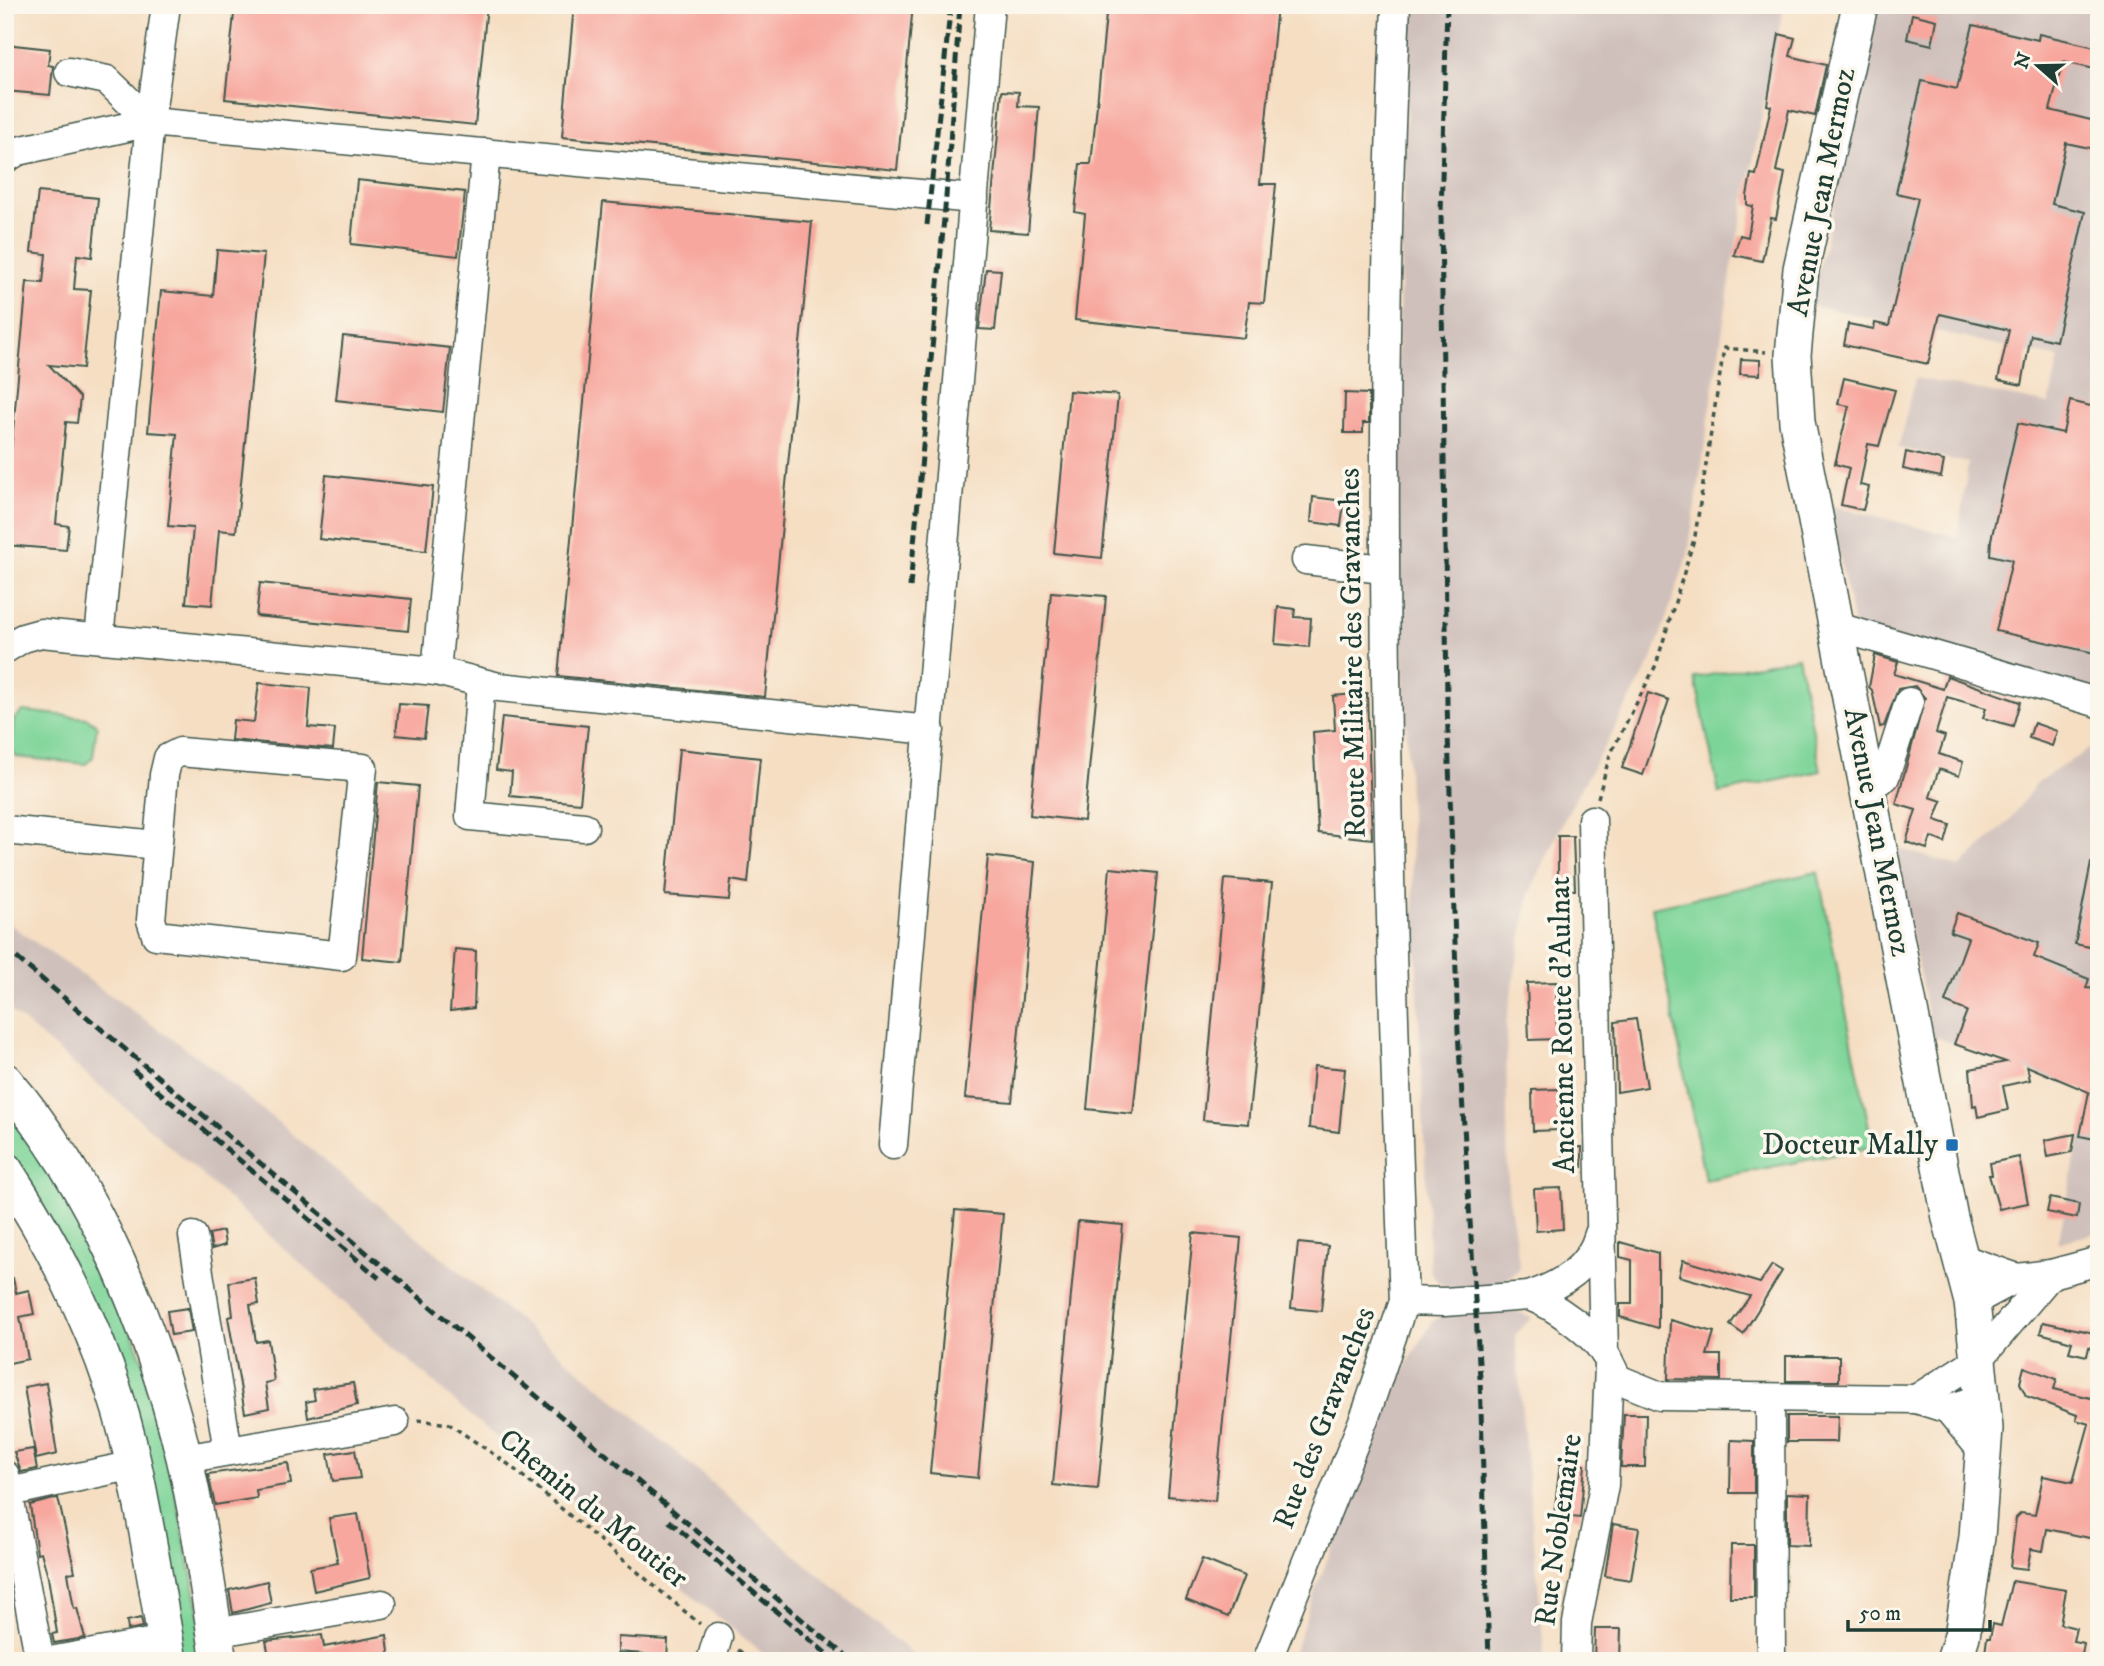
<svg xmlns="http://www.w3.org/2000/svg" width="2104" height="1666" viewBox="0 0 2104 1666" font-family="'IM FELL DW Pica',serif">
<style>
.industrial{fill:#cfc0bb}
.green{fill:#7dd498;stroke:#4e8866;stroke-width:2}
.building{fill:#f7a79e}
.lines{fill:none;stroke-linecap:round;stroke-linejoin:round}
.minor-casing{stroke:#3f5549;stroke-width:31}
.major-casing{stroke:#3f5549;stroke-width:38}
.path{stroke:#3f5549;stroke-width:3.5;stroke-dasharray:5 5;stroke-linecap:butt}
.minor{stroke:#fff;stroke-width:28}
.major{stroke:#fff;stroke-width:35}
.rail{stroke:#1f3d34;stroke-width:5;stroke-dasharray:10 5;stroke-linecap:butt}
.poi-dot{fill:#1f6fb2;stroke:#fbf7ec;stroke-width:2.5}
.labels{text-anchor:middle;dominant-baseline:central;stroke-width:7;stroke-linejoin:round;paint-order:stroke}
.street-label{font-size:30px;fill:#1f3d34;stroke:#fbf7ec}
.poi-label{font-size:30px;fill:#1f3d34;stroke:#fbf7ec;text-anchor:end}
</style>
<rect width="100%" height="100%" fill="#fbf7ec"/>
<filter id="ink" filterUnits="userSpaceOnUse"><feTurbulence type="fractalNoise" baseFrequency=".0143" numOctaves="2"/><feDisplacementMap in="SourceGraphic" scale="14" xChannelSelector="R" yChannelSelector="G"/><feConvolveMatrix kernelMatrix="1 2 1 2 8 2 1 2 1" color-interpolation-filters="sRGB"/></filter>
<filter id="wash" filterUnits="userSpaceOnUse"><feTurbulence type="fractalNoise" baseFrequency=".00686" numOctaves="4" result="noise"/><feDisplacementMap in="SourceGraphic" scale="28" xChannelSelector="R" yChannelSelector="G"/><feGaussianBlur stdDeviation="1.57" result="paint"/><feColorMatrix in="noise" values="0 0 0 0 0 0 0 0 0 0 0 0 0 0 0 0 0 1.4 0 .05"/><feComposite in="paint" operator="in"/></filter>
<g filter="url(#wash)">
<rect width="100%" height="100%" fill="#f5dec2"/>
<g class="industrial">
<polygon points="1410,5 1784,5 1734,255 1688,555 1651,662 1567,814 1529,894 1506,1024 1508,1190 1520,1269 1490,1291 1449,1289 1438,1282 1430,1271 1397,519 1397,372"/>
<polygon points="1877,5 2099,5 2099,703 1855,632 1829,505 1958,537 1968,463 1898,448 1915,378 2049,404 2059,358 1810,305 1863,85 1864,67"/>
<polygon points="2099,743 2099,1232 2058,1243 2089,1092 1932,1036 1894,847 1960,867 2009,821 2037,782"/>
<polygon points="5,921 202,1060 589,1378 920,1661 772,1661 471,1416 147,1126 5,1006"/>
<polygon points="1503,1306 1532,1317 1515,1335 1545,1661 1291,1661 1316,1588 1369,1456 1408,1362 1433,1321 1450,1309"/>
</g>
<g class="green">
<polygon points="1798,657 1821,771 1719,793 1695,678"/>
<polygon points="23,711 87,718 97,725 93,757 86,764 16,757 11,748 14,719"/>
<polygon points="1818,872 1873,1147 1705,1180 1652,907"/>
<polygon points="5,1099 92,1234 155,1392 209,1661 180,1661 42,1206 5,1150"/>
</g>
<g id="blocks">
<g class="building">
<polygon points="235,5 487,5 475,125 225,99"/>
<polygon points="574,5 913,5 897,170 562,137"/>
<polygon points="1107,5 1277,5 1260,184 1276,184 1264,303 1249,302 1244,338 1075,320 1085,214 1075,212 1080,164 1091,164"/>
<polygon points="1912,14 1937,20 1932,45 1907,39"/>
<polygon points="1973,25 2038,40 2039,34 2099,48 2099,70 2063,62 2050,110 2099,122 2099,150 2066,143 2052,204 2085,212 2056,341 2031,335 2022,385 1998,380 2009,330 1940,314 1928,364 1844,345 1848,324 1874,329 1875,323 1889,326 1918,198 1896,193 1922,81 1957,89"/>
<polygon points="1779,34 1795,38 1790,56 1826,65 1815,116 1789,110 1776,171 1785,173 1776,219 1771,218 1762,261 1734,255 1740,235 1748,237 1753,206 1747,205 1747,196 1751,174 1756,175 1771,106 1767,105"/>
<polygon points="5,44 50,49 48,65 53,66 50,95 5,91"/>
<polygon points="1002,91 1019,92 1018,106 1039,107 1028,233 989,230"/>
<polygon points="357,180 465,192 458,256 351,244"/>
<polygon points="38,192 98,198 92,257 77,255 74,289 91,290 83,368 49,365 80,398 77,423 66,422 56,524 69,526 66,550 5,545 5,514 27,282 43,283 46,254 31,252"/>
<polygon points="603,202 812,222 765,697 558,676"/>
<polygon points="217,250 264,254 236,532 219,530 212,605 186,603 193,528 168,526 177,434 148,432 161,291 213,296"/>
<polygon points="986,269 1001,270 995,330 979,329"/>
<polygon points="343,336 450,348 443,412 336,400"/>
<polygon points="1741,359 1760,360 1760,375 1740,374"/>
<polygon points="1844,378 1895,390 1879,446 1868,444 1860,485 1869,487 1863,510 1841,505 1849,468 1835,464 1849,406 1838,404"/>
<polygon points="1069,391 1118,395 1102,558 1054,553"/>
<polygon points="1345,393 1369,394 1369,423 1363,423 1363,433 1344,433"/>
<polygon points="2070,401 2099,408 2099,654 1996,631 2012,560 1990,555 1991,540 2018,423 2063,433"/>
<polygon points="1906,452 1944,461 1941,477 1903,469"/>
<polygon points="326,475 433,487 426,551 319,539"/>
<polygon points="1313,497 1344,501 1341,526 1311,522"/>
<polygon points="260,583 411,599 408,631 256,616"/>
<polygon points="1051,592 1106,596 1084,821 1030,815"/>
<polygon points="1278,607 1295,609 1294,617 1311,618 1309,647 1275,644"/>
<polygon points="1875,655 1898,662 1894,674 1943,689 1947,676 2020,702 2013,726 1983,718 1986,708 1947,697 1936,733 1945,736 1939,754 1963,762 1959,776 1939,769 1930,797 1942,801 1935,820 1950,825 1945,843 1931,837 1927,849 1906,842 1916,810 1896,804 1925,698 1915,686 1898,689 1884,726 1880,727 1872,690 1869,687"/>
<polygon points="259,683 311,688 308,727 335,729 333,749 231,740 233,720 254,722"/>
<polygon points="1367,693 1372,839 1318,833 1313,732 1335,730 1333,696"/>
<polygon points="1648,693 1669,700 1643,775 1622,768"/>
<polygon points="399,704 428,706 424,738 396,735"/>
<polygon points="502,717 588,726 580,803 510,796 512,772 496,770"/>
<polygon points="2034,723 2057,731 2052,746 2029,738"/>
<polygon points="679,749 760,758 748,883 731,880 729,900 665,895"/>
<polygon points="378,782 418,786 402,962 362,958"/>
<polygon points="1558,836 1573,836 1575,890 1558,890"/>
<polygon points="988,856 1035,862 1012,1102 965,1098"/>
<polygon points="2091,863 2099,864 2099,949 2075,944"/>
<polygon points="1110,868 1158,873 1133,1114 1087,1109"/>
<polygon points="1225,879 1272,883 1248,1124 1203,1120"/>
<polygon points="1957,913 2039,943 2034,957 2089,979 2086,988 2099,989 2099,1140 2080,1136 2089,1092 2027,1066 2030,1080 2003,1086 2008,1110 1978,1117 1976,1105 1973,1106 1970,1069 2006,1062 1954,1044 1967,1011 1945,1002 1968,938 1950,932"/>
<polygon points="455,949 476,951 474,1008 450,1011"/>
<polygon points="1556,982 1557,1039 1529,1040 1527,983"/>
<polygon points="1636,1019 1647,1087 1617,1092 1615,1022"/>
<polygon points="1314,1066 1345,1069 1339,1132 1309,1128"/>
<polygon points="1559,1089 1560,1130 1533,1131 1532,1090"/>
<polygon points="2075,1134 2072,1152 2048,1157 2045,1140"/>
<polygon points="1582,1147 1582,1167 1565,1167 1563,1148"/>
<polygon points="2019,1157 2028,1203 1999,1209 1989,1175 1992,1175 1990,1163"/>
<polygon points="1561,1188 1563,1229 1536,1231 1534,1189"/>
<polygon points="2050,1198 2079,1204 2077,1218 2047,1212"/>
<polygon points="955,1210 1003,1214 978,1478 930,1473"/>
<polygon points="1078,1221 1123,1225 1098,1489 1053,1485"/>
<polygon points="223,1231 225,1245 212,1249 209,1234"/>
<polygon points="1193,1233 1241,1238 1215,1501 1168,1496"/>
<polygon points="1620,1242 1658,1253 1658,1328 1620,1317 1620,1304 1632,1304 1632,1260 1620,1257"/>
<polygon points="1298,1243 1328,1246 1321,1311 1291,1308"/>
<polygon points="1683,1260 1760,1283 1772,1265 1782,1271 1743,1334 1730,1325 1750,1296 1679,1276"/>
<polygon points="5,1278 13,1278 16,1293 29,1290 34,1314 20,1317 28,1359 5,1364"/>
<polygon points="255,1278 259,1304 250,1305 256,1342 268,1340 274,1381 265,1383 269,1408 245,1413 228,1317 233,1316 229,1282"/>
<polygon points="188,1308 192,1332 171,1335 167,1311"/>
<polygon points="1670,1320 1714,1332 1707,1355 1721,1355 1721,1380 1668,1379"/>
<polygon points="2043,1322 2099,1334 2099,1350 2089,1347 2087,1356 2069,1352 2072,1342 2040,1333"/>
<rect x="1786" y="1356" width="53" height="25"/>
<polygon points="2024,1367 2057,1379 2054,1389 2099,1400 2099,1540 2047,1529 2043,1551 2031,1549 2027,1569 2010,1567 2016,1518 2021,1513 2035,1515 2043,1476 2073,1482 2089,1424 2076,1420 2077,1415 2026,1396 2020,1383"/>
<polygon points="46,1383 57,1454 36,1459 24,1387"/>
<polygon points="353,1383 357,1405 308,1418 306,1402 315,1400 313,1389"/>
<polygon points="1624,1414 1646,1414 1645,1467 1621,1467"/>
<polygon points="1787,1416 1838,1416 1837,1442 1787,1442"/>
<polygon points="1731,1440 1754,1441 1754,1493 1730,1493"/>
<polygon points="33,1449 37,1469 21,1472 14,1452"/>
<polygon points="355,1450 360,1478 333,1481 328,1454"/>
<polygon points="288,1463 291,1484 256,1490 257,1498 215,1505 208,1474"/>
<polygon points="1560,1463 1585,1465 1580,1518 1554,1515"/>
<polygon points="1787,1493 1810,1494 1809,1546 1787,1545"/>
<polygon points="58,1498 75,1572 68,1573 74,1609 77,1608 85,1638 54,1643 52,1634 57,1633 48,1577 41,1552 37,1553 30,1505"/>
<polygon points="358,1514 370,1578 314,1591 310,1568 338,1563 329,1518"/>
<polygon points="1613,1524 1639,1528 1631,1580 1605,1576"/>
<polygon points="1731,1545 1754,1545 1754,1597 1730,1597"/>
<polygon points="1202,1559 1244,1576 1228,1617 1186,1600"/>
<polygon points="267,1581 271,1603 233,1613 229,1590"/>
<polygon points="2012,1581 2066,1590 2060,1624 2076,1628 2073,1641 2084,1643 2081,1661 1984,1661 1987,1638 1990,1638 1993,1624 2001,1626"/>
<polygon points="141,1618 143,1627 128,1630 127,1621"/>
<polygon points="1595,1629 1621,1629 1620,1661 1594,1661"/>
<polygon points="322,1635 324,1647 387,1635 390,1661 270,1661 266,1641"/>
<polygon points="618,1637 668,1640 667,1661 644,1661 644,1654 618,1652"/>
</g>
</g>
</g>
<g filter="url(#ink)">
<use href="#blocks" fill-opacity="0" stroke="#3f5549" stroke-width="2"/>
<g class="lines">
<g class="minor-casing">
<g id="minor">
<path d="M 1396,5 C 1375,437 1387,869 1404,1301"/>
<polyline points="69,72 107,80 150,122 974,199"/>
<polyline points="5,159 18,151 150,122 166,5"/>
<polyline points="1306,560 1383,569"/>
<polyline points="1837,627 2099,703"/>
<polyline points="99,638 150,122"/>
<polyline points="5,649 23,638 41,633 436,671 499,687 930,730"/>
<polyline points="436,671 486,153"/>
<polyline points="481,684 470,816 584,827"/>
<polygon points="180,752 363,768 342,956 156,935 151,920 164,775 168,758"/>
<polyline points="1869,786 1885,777 1909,702"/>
<polyline points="1592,820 1604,1353"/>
<polyline points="5,830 157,845"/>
<polyline points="893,1145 990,5"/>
<polyline points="193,1236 228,1451"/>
<polyline points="1960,1258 2017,1278"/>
<path d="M 1529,1296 C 1561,1285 1590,1268 1599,1234"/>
<polyline points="1972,1302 2017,1278 2051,1274 2099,1261"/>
<polyline points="1770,1399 1771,1661"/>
<polyline points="1916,1399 1979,1359 2051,1274"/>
<polyline points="1948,1409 1983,1452"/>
<polyline points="184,1459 395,1422"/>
<polyline points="5,1475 40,1661"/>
<polyline points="5,1493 134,1465"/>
<polyline points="214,1633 382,1604"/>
<polyline points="50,1661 154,1642"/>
<polyline points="711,1661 718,1637"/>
<path d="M 1267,1661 L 1367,1411 L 1404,1301 L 1444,1302 L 1529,1296 C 1552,1304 1592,1332 1605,1354 C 1610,1362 1613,1371 1618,1379 L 1660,1396 L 1916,1399 L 1948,1409 L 1983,1398"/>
<polyline points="1576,1661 1577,1623 1604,1485 1609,1366"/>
</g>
</g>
<g class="major-casing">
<g id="major">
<polyline points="1860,5 1801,269 1793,355 1797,422 1950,1218 1972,1302 1985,1428 1977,1537 1962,1636 1954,1661"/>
<path d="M 5,1081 C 94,1184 152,1326 184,1457 C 200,1523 208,1593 219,1661"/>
<path d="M 5,1170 C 64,1260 112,1360 134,1466 C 148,1531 158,1596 169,1661"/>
</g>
</g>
<g class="path">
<polyline points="1598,798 1610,755 1656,665 1695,536 1724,348 1766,352"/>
<polyline points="418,1420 449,1424 508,1464 700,1624"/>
<polyline points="738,1650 754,1661"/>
</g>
<use href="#minor" class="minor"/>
<use href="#major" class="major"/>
<g class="rail">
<polyline points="1447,5 1441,214 1447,703 1458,1032 1480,1378 1489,1661"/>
<polyline points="927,225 950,12"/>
<polyline points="910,587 946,197 960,5"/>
<polyline points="5,948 851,1661"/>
<polyline points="133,1070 379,1278"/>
<polyline points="669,1521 835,1661"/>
</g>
</g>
</g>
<rect class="poi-dot" x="1945" y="1138" width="14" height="14" rx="3.5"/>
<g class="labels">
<g class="street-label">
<text transform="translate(1822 192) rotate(-79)">Avenue Jean Mermoz</text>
<text transform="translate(1353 653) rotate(-91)">Route Militaire des Gravanches</text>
<text transform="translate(1877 832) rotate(79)">Avenue Jean Mermoz</text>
<text transform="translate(1563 1025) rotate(-91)">Ancienne Route d'Aulnat</text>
<text transform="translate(1325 1418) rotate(-69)">Rue des Gravanches</text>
<text transform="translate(593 1509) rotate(39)">Chemin du Moutier</text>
<text transform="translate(1559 1530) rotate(-82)">Rue Noblemaire</text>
</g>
<g class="poi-label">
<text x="1938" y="1145">Docteur Mally</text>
</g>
</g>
<rect width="2104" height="1666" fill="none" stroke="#fbf7ec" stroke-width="28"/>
<g transform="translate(2038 66) rotate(290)" stroke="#fbf7ec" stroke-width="5" paint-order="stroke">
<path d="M0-5L12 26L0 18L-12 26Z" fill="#1f3d34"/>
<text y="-10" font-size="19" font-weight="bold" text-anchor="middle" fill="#1f3d34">N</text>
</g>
<path d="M1848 1620v10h142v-10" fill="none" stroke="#1f3d34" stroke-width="3.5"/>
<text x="1859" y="1620" font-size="21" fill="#1f3d34" stroke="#fbf7ec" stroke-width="5" paint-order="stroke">50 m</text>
</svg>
